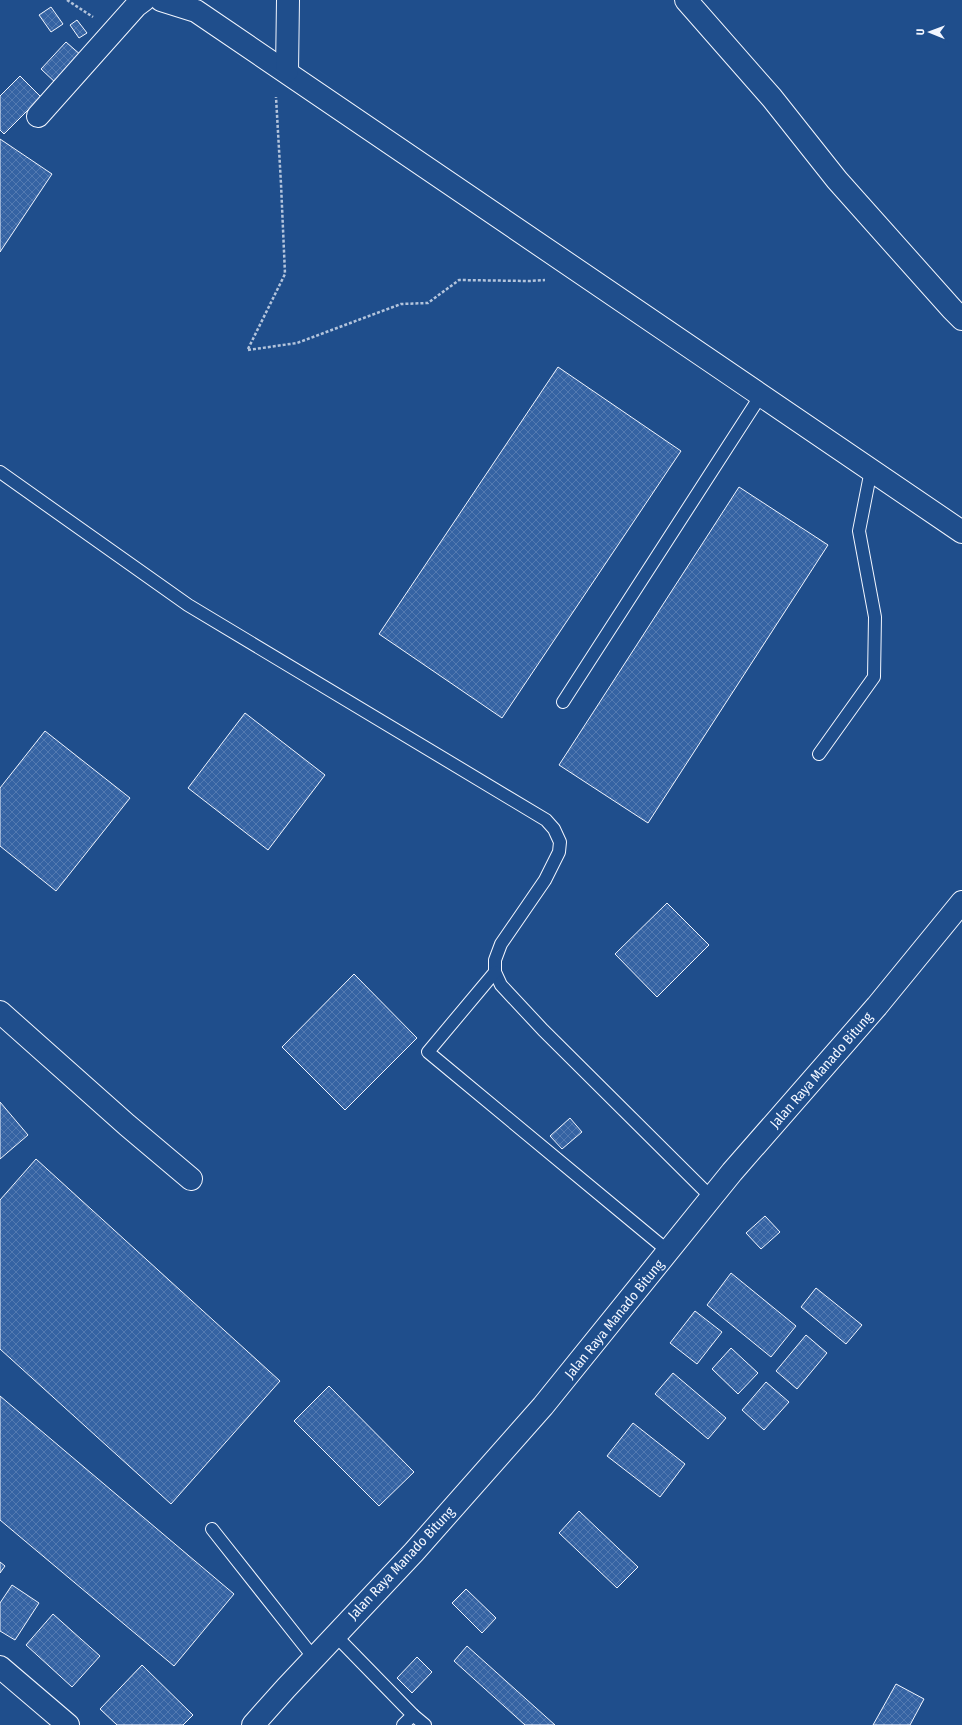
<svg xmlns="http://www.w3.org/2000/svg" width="962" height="1725" font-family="'Fira Sans Condensed',sans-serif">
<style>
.building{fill:url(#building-cross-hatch);stroke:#f2f6ff}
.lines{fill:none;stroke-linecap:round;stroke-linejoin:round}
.lane-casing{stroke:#f2f6ff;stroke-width:14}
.street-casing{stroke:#f2f6ff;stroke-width:24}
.highway-casing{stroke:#f2f6ff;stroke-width:24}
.path{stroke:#b3c4dc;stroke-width:2.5;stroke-dasharray:3 2;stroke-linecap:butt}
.lane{stroke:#1f4e8c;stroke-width:12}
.street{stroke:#1f4e8c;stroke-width:22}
.highway{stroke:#1f4e8c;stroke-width:22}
.labels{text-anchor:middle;stroke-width:3;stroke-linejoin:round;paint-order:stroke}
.street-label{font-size:14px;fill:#f2f6ff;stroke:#1f4e8c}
</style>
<defs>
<pattern id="building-cross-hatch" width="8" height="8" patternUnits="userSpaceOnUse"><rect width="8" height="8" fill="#3563a3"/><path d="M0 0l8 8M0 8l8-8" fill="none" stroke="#537ab1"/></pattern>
</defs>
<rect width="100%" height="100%" fill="#1f4e8c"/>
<g class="building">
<polygon points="51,7 63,24 51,32 39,15"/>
<polygon points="77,20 87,33 79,38 70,25"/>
<polygon points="66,42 82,56 57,84 41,69"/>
<polygon points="20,76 41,97 4,134 0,130 0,96"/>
<polygon points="0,139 52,174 0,252"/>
<polygon points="558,367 681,451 502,718 379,634"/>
<polygon points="739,487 828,545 648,823 559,765"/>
<polygon points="245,713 325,775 268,850 188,788"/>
<polygon points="45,731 130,798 56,891 0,846 0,788"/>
<polygon points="667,903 709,945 657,997 615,954"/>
<polygon points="354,974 417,1038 345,1110 282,1047"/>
<polygon points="0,1102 28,1135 0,1159"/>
<polygon points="570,1118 582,1132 562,1149 550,1136"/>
<polygon points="36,1159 280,1381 171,1504 0,1349 0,1200"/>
<polygon points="765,1216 780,1232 761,1249 746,1233"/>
<polygon points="731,1273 796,1326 771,1357 707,1305"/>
<polygon points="816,1288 862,1325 846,1344 801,1307"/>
<polygon points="695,1311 722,1332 697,1364 670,1343"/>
<polygon points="806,1335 827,1353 797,1389 776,1371"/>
<polygon points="731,1348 758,1373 738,1394 712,1369"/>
<polygon points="673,1373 726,1418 708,1439 655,1394"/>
<polygon points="766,1382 789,1402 764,1430 742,1410"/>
<polygon points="329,1386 414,1472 379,1506 294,1421"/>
<polygon points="0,1396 234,1594 174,1666 0,1520"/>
<polygon points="633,1423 685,1464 660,1497 607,1456"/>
<polygon points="579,1511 638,1567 617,1588 559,1533"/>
<polygon points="0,1562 5,1566 0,1573"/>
<polygon points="12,1585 39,1603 15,1640 0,1631 0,1603"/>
<polygon points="466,1589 496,1618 482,1633 452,1603"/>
<polygon points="53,1614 100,1656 72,1687 26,1645"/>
<polygon points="467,1646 555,1725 525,1725 454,1661"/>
<polygon points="417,1657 432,1672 412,1693 397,1678"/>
<polygon points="142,1665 193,1715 183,1725 117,1725 100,1709"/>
<polygon points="896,1684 924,1699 910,1725 873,1725"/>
</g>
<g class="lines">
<g class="lane-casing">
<g id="lane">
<polyline points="0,472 188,605 546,820 554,829 560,842 559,852 545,880 501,944 495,960 495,972 501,985 543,1030 712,1198"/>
<polyline points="563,702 761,395"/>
<polyline points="819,754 874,677 875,617 859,531 871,470"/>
<polyline points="495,972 428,1052 668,1251"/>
<polyline points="212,1529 314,1658"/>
<polyline points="335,1635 413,1715 403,1725"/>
<polyline points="413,1715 425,1725"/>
</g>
</g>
<g class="street-casing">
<g id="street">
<polyline points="161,0 196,11 962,532"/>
<polyline points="686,0 772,98 837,180 952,309 962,319"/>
<polyline points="287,71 288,0"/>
<polyline points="38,116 136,6 144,0"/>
<polyline points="0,1012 127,1125 191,1179"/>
<polyline points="0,1667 68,1725"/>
</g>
</g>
<g class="highway-casing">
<polyline id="highway" points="253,1725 286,1688 414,1552 543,1406 732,1172 877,1006 962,902"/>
</g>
<g class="path">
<polyline points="67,0 93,17"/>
<polyline points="248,349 285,274 281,184 276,97"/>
<polyline points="248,350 297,343 401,304 428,303 459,280 529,281 545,280"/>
</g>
<use href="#lane" class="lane"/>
<use href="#street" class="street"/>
<use href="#highway" class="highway"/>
</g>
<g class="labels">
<g class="street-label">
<text transform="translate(821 1070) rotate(-49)" y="5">Jalan Raya Manado Bitung</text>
<text transform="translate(614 1319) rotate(-51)" y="5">Jalan Raya Manado Bitung</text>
<text transform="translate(401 1563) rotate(-47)" y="5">Jalan Raya Manado Bitung</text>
</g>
</g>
<g transform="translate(930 32) rotate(271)" stroke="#1f4e8c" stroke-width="3" paint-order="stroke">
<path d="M0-3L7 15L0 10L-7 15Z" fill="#f2f6ff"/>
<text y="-6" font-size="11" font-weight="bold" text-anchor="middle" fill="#f2f6ff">U</text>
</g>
</svg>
